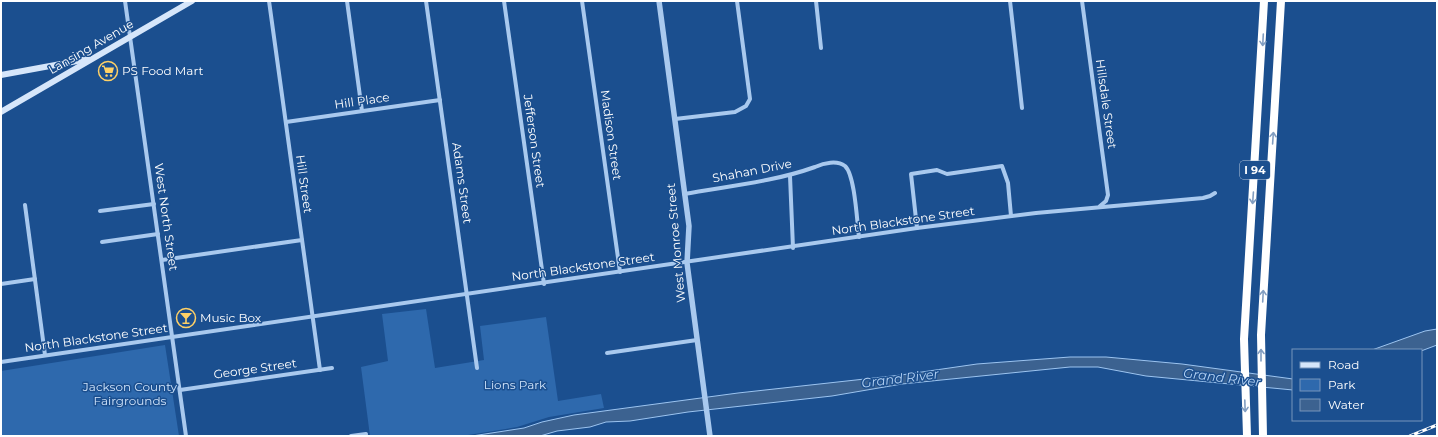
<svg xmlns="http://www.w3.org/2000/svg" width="1438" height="437" font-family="Montserrat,sans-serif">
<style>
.green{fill:#2e69ad}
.water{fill:#3c6290;stroke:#9cc4f0}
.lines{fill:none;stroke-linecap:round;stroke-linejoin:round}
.minor{stroke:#a9c9ee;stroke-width:4}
.tertiary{stroke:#a9c9ee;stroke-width:5.5}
.secondary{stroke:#d6e6fa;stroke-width:6}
.motorway{stroke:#fff;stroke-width:8}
.rail-casing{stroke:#fff;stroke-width:3}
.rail{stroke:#1b4f8f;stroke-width:1.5;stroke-dasharray:4.5;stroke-linecap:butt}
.oneway{stroke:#829ec1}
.labels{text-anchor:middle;stroke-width:3;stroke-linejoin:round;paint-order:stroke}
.shield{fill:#1b4f8f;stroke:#bbcadd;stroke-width:1}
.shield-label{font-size:11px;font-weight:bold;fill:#fff}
.street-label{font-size:12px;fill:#fff;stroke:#1b4f8f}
.poi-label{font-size:12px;fill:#fff;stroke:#1b4f8f;text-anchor:start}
.park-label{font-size:12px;fill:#cfe3fa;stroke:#1b4f8f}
.water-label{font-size:13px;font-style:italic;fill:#b5d3f5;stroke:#1b4f8f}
</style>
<rect width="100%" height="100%" fill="#1b4f8f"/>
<g class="green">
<polygon points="426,309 435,368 484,360 480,326 546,317 558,401 601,394 604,408 549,417 517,427 462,436 370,436 361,367 388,361 382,314"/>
<polygon points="165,345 179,436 1,436 1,371"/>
</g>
<g class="water">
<polygon points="1437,329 1437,345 1421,351 1372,350 1425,331"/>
<polygon points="1070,357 1106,357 1182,364 1293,379 1293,390 1146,376 1098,367 1070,367 902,384 832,396 688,412 630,421 606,422 590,427 557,431 540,436 472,436 524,428 542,422 574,415 738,393 901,375 977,364"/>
</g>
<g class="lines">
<g class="minor">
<polyline points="125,1 186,436"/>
<polyline points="269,1 320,370"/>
<polyline points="347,1 362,111"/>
<polyline points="426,1 477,368"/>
<polyline points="504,1 544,284"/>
<polyline points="582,1 620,272"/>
<polyline points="816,1 821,48"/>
<polyline points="1010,1 1022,108"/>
<polyline points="1082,1 1108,195 1106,201 1100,206"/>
<polyline points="675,119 735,112 746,106 750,99 737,1"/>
<polyline points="286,122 440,100"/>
<polyline points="790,176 793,248"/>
<path d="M 684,194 C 728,186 773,182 815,167 C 824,163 837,160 845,166 C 855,175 857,222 859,237"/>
<polyline points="25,205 45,355"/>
<polyline points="100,211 154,204"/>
<polyline points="917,228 911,174 937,170 947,174 1002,166 1008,183 1011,216"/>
<polyline points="102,242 158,234"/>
<polyline points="162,260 302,240"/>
<polyline points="1,284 35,279"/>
<polyline points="607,353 697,340"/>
<polyline points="1,362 917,228 1036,213 1203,198 1210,196 1215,193"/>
<polyline points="180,390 332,368"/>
<polyline points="351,436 366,434"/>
</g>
<polyline class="tertiary" points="659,1 689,226 687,263 710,436"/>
<g class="secondary">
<polyline points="1,75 88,59"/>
<polyline points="1,112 192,1"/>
</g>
<g class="motorway">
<polyline points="1247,436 1244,339 1264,1"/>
<polyline points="1263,436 1261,335 1281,1"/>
</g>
<g class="rail-casing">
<polyline id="rail" points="1410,436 1437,425"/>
</g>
<use href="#rail" class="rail"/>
</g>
<defs><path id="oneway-shaft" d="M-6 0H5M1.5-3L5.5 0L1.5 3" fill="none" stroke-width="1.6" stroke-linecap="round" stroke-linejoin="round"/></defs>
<g class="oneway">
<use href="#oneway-shaft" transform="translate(1263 40) rotate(93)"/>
<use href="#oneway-shaft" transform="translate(1273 138) rotate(-86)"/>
<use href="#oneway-shaft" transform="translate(1253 198) rotate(94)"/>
<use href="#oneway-shaft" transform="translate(1263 296) rotate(-87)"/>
<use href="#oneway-shaft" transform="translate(1261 355) rotate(-90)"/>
<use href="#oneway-shaft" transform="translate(1245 406) rotate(88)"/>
</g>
<defs>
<g id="supermarket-ring" transform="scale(1)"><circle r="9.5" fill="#1b4f8f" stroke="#ffd166" stroke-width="1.5"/><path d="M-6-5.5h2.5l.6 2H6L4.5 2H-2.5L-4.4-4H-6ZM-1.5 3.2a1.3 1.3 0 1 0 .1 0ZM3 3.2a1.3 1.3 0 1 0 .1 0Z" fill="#ffd166"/></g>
<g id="bar-ring" transform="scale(1)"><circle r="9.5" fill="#1b4f8f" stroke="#ffd166" stroke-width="1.5"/><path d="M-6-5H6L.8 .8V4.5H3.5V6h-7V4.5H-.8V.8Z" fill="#ffd166"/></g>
</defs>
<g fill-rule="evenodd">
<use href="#supermarket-ring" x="108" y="71"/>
<use href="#bar-ring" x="186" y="318"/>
</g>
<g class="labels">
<rect class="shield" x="1240" y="161" width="30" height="18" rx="3"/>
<g class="shield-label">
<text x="1255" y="174">I 94</text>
</g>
<g class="street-label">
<text transform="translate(91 47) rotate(-30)" y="4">Lansing Avenue</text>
<text transform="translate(362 101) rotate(-8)" y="4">Hill Place</text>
<text transform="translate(1106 104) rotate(82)" y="4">Hillsdale Street</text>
<text transform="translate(611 135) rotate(82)" y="4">Madison Street</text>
<text transform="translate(534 141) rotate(82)" y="4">Jefferson Street</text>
<text transform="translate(752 171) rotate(-11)" y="4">Shahan Drive</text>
<text transform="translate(462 183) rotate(82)" y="4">Adams Street</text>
<text transform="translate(304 184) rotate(82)" y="4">Hill Street</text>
<text transform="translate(166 217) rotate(82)" y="4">West North Street</text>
<text transform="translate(903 221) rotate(-8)" y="4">North Blackstone Street</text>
<text transform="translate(676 243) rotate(-95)" y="4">West Monroe Street</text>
<text transform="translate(583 267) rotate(-8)" y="4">North Blackstone Street</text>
<text transform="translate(96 338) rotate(-8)" y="4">North Blackstone Street</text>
<text transform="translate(255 369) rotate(-8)" y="4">George Street</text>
</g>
<g class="poi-label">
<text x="122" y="75">PS Food Mart</text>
<text x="200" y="322">Music Box</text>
</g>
<g class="park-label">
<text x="515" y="389">Lions Park</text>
<text x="130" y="391">Jackson County<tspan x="130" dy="14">Fairgrounds</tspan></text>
</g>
<g class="water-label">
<text transform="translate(1222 377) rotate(7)" y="5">Grand River</text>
<text transform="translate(900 378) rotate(-7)" y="5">Grand River</text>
</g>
</g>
<rect width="1438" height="437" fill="none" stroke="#ffffff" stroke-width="4"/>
<rect x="1292" y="349" width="130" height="72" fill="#1b4f8f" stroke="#7695bc"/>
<rect x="1300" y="362" width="20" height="6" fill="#d6e6fa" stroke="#7695bc"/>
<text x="1328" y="369" font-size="12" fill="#ffffff">Road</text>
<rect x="1300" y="379" width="20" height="12" fill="#2e69ad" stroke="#7695bc"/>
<text x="1328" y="389" font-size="12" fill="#ffffff">Park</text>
<rect x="1300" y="399" width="20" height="12" fill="#3c6290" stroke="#7695bc"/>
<text x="1328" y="409" font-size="12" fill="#ffffff">Water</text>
</svg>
